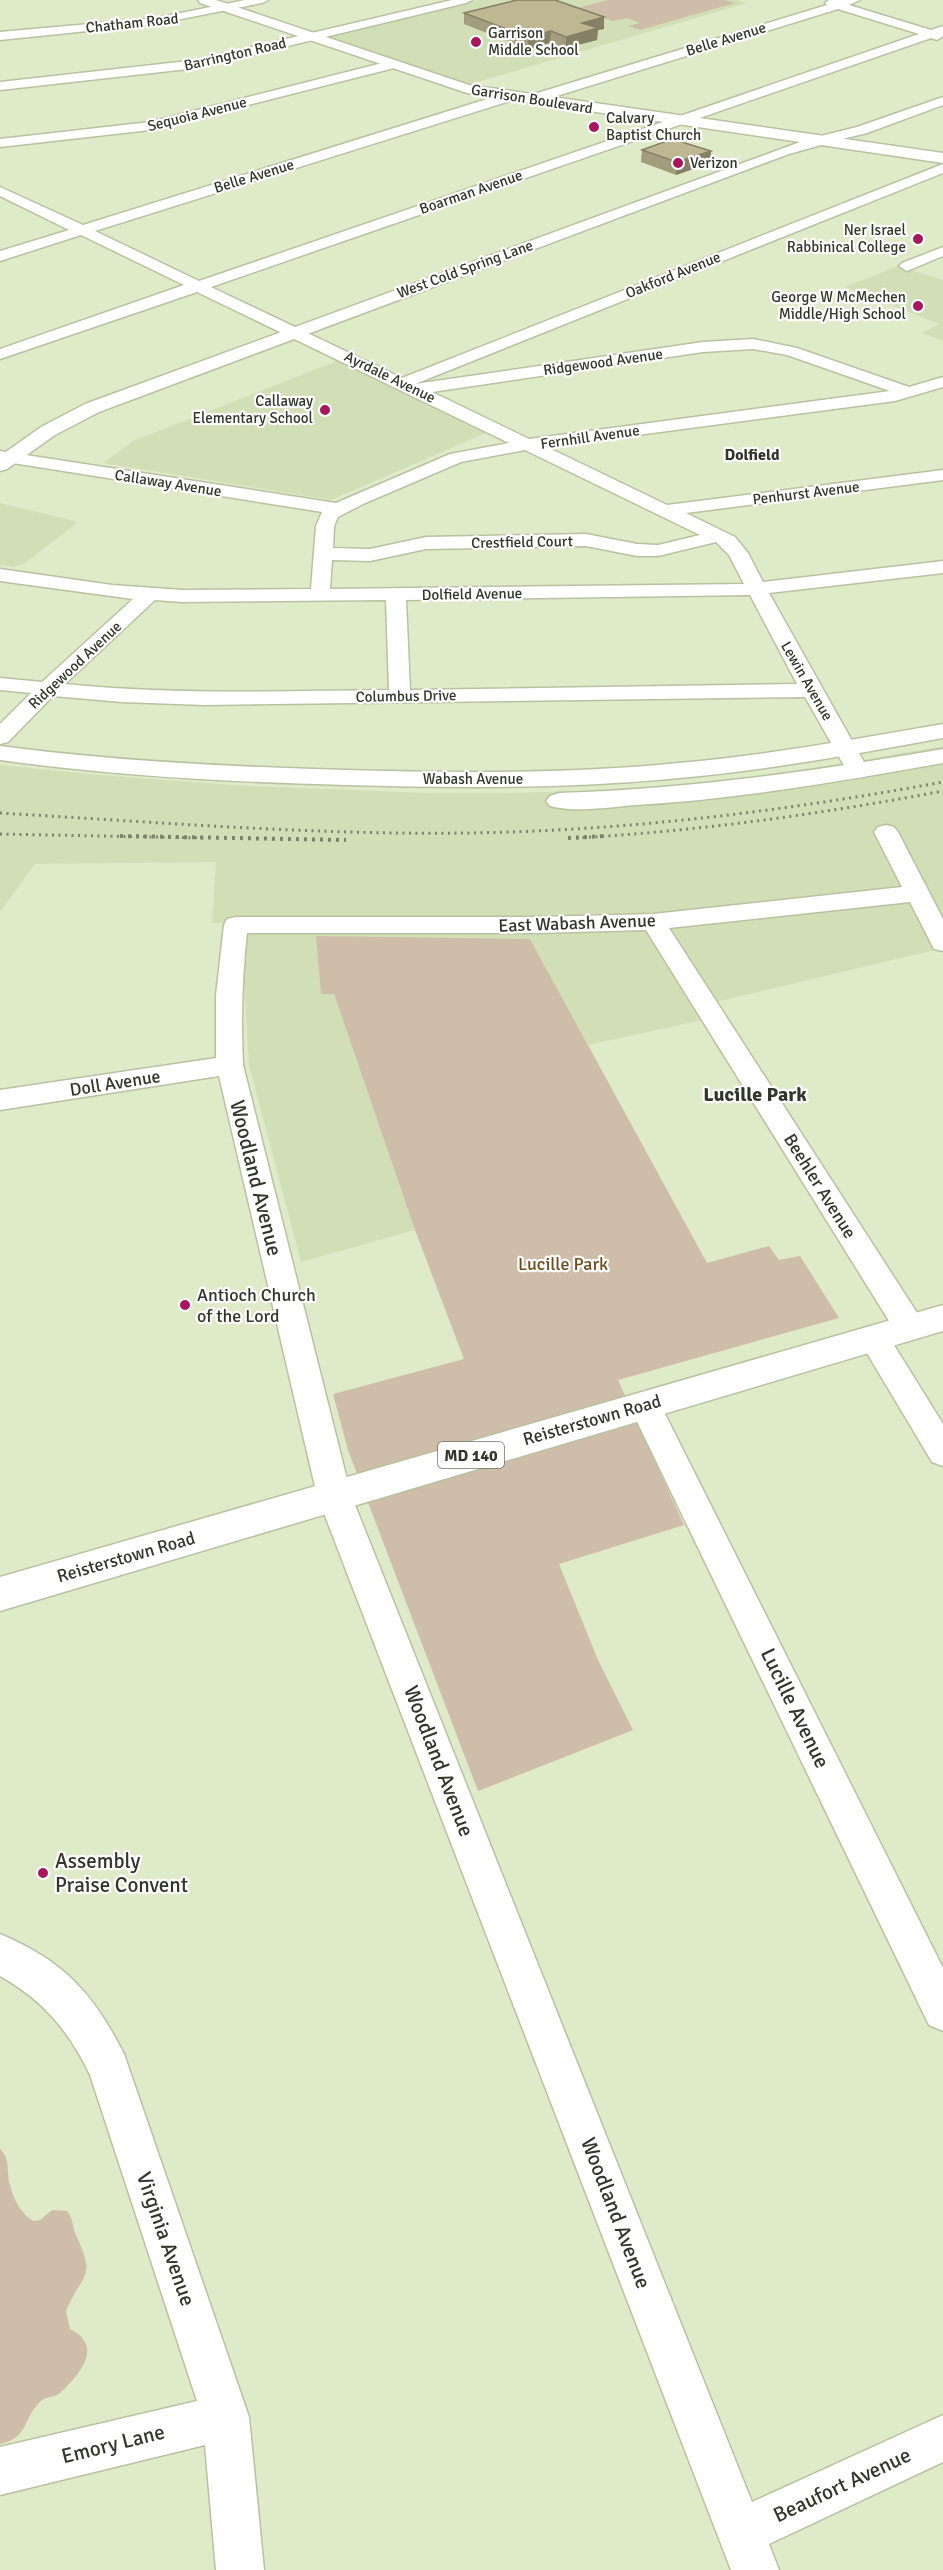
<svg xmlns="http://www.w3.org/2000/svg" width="943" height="2570" font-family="Signika,sans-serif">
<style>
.built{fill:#d2dfb6}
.green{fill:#cebda8}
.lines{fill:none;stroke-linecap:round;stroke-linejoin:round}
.minor-casing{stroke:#b7c2a1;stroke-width:3}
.major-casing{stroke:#b7c2a1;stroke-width:3}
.minor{fill:#fff;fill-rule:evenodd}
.major{fill:#fff;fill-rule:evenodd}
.rail-far1{stroke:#7c836e;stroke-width:3;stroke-dasharray:2 4.5;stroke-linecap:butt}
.rail{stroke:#7c836e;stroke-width:4;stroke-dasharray:3 5;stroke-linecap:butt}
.wall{fill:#a39d7e}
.shaded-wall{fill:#858066}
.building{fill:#beb792;stroke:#858066;stroke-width:1.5}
.poi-dot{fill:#a6185b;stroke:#fff;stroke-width:2}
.labels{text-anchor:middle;stroke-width:4.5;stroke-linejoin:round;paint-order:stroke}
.far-street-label{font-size:15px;fill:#323629;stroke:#fff}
.far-poi-label{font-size:15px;fill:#323629;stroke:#fff;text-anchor:start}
.far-neighbourhood-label{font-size:16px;font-weight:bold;fill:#323629;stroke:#fff}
.shield{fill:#fff;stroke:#707269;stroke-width:1.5}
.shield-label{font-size:16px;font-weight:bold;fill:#323629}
.street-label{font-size:18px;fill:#323629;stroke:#fff}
.park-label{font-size:18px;fill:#6e4c19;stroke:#fff}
.poi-label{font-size:18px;fill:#323629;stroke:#fff;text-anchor:start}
.neighbourhood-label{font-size:20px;font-weight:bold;fill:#323629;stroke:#fff}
.near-street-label{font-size:21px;fill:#323629;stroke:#fff}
.near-poi-label{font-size:21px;fill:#323629;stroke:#fff;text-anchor:start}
</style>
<rect width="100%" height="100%" fill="#dfeac9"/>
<g class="built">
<polygon points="478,0 737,0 747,3 467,85 328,39 330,36"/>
<polygon points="898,266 943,280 943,341 922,333 939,324 845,287"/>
<polygon points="337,361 486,433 331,500 103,463 133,441"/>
<polygon points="0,503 78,522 24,564 14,567 0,565"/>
<polygon points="943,746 943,948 703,1005 712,1018 588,1045 530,939 506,939 321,994 334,994 415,1230 301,1262 249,1065 240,923 212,923 216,862 35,864 0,912 0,765 100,775 247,786 431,793 507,793 645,789 763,777"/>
</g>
<g class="green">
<polygon points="608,0 725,0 735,3 640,30 628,26 640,23 627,18 613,21 574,9"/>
<polygon points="316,936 530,939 707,1263 769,1246 779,1260 800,1256 839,1318 618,1380 684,1525 559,1564 598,1660 633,1730 478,1791 348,1450 333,1394 464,1359 415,1230 334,994 321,994"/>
<path d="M 0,2149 C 11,2158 6,2173 10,2185 C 13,2198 22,2216 34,2221 L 40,2220 L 52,2210 L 67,2211 C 73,2218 72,2224 75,2233 C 97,2279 83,2271 66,2311 L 70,2329 C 98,2343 87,2364 71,2382 C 67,2386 62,2392 57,2395 C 50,2398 46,2396 40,2402 C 22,2419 29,2438 0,2444 Z"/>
</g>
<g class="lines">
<g class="minor-casing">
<g id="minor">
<polygon points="245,0 268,0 262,3 156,24 0,40 0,32 156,18"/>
<polygon points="452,0 472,0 466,3 197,68 0,90 0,82 197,60"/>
<path d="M 829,0 L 860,0 L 849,5 L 931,30 L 943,26 L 943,36 L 937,40 L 931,38 L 211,287 L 402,378 L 943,164 L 943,173 L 415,384 L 703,342 L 753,339 L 797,348 L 909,387 L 943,377 L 943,387 L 895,401 L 547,447 L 667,505 L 943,470 L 943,480 L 686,513 L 735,537 L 748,553 L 763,582 L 943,561 L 943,573 L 769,593 L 869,771 L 866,776 L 858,778 L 850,776 L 805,697 L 205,705 L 122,702 L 53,696 L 8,742 L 0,744 L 0,724 L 31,693 L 0,690 L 0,678 L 42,682 L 133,599 L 0,581 L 0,569 L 112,585 L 182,590 L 311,589 L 316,526 L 322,512 L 0,461 L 0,451 L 336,503 L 450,454 L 509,443 L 197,292 L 0,359 L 0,349 L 184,285 L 81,235 L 0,261 L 0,251 L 69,230 L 0,196 L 0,187 L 83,225 L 503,94 L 508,93 L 514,97 L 513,100 L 95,231 L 199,281 L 919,34 L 838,9 L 534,103 L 529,104 L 523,100 L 524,97 L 827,5 L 825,3 ZM 753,349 L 787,355 L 890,391 L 529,439 L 432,392 L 703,352 ZM 525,450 L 700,535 L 658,545 L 637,544 L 586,534 L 426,537 L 370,549 L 333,548 L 334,526 L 338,517 L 363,504 L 461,462 ZM 716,542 L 729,555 L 744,584 L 330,589 L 332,560 L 370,561 L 426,549 L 586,546 L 637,556 L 658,556 ZM 750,595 L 797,684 L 410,690 L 406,600 ZM 155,600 L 182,602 L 386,600 L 389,690 C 281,691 173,695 65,684 Z"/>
<polygon points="390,61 394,62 394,68 150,130 0,147 0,139 150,122"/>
<polygon points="943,97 943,105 867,133 822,144 815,140 817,137 857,127"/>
<polygon points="943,247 943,256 907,271 899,266 902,263"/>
<path d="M 886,825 L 894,827 L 898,832 L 943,919 L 943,951 L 934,949 L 910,902 L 669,928 L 921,1319 L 925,1328 L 921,1337 L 910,1340 L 899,1337 L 646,930 L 536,933 L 247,933 C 242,977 241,1021 243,1065 L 351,1495 L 752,2502 L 943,2415 L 943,2462 L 769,2544 L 779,2570 L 731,2570 L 317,1495 L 219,1076 L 0,1110 L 0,1090 L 216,1058 L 216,995 L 224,925 L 227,919 L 236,917 L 536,917 L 653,914 L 902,887 L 874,832 L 878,827 Z"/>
<polygon points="873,1326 884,1329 943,1424 943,1466 932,1462 858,1338 862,1329"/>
<polygon points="645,1392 656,1396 943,1968 943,2031 929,2025 629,1405 634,1396"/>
<path d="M 0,1934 C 64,1961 93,1993 124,2054 L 249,2417 L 264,2570 L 216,2570 L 205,2445 L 0,2495 L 0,2447 L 197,2401 L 90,2075 C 69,2031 43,2000 0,1976 Z"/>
</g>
</g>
<g class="major-casing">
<g id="major">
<polygon points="198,0 216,0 469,85 943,153 943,163 821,145 789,154 99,412 55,435 7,469 0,471 0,456 41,427 85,404 800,142 467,93 200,3"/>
<path d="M 943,724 L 943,738 C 856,754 768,770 679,778 C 569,789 458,788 346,785 C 230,782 115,776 0,760 L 0,746 C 115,761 230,767 346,770 C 458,773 569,774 679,763 C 768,755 856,739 943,724 Z"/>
<path d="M 943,749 L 943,763 C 841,781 739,799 636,805 C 609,807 576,813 550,806 L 546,801 L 550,796 L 559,793 C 689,789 815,771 943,749 Z"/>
<polygon points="943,1305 943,1331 0,1611 0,1577"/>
</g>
</g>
<use href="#minor" class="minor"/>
<use href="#major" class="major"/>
<g class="rail-far1">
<path d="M 0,813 C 155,822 310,835 466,833 C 626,831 785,811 943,782"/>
<polyline points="0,834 207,838"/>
<path d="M 576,838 C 700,831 821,814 943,791"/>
</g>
<g class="rail">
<polyline points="120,836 346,840"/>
<polyline points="568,838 605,836"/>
</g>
</g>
<g class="wall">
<polygon points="464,13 604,17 604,29 598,30 597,40 566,48 550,43 528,49 464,24"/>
<polygon points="642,150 710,163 676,175 641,162"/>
</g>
<g class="shaded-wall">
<polygon points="604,17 604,29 598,30 597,40 566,48 566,37 582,23"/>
<polygon points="551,31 550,43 528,49 528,37"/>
<polygon points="711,151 710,163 676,175 677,162"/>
</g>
<g class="building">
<polygon points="517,0 555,0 604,17 582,23 598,28 566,37 551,31 528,37 464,13"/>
<polygon points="672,139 711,151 677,162 642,150"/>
</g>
<g class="poi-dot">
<circle cx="476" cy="42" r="6"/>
<circle cx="594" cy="127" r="6"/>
<circle cx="678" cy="163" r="6"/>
<circle cx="918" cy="239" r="6"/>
<circle cx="918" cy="306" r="6"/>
<circle cx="325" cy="410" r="6"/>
<circle cx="185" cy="1305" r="6"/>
<circle cx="43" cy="1873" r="6"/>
</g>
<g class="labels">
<g class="far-street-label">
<text transform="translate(132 23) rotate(-6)" y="5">Chatham Road</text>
<text transform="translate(726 39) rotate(-17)" y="5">Belle Avenue</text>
<text transform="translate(235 54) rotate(-13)" y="5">Barrington Road</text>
<text transform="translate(532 99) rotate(9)" y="5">Garrison Boulevard</text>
<text transform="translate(197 114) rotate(-14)" y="5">Sequoia Avenue</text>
<text transform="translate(254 176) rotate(-17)" y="5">Belle Avenue</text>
<text transform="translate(471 192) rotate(-19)" y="5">Boarman Avenue</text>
<text transform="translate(465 269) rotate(-20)" y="5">West Cold Spring Lane</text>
<text transform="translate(673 275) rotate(-22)" y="5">Oakford Avenue</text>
<text transform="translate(603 362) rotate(-8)" y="5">Ridgewood Avenue</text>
<text transform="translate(390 377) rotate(26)" y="5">Ayrdale Avenue</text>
<text transform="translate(590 437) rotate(-8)" y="5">Fernhill Avenue</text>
<text transform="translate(168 483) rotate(9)" y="5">Callaway Avenue</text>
<text transform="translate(806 493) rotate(-7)" y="5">Penhurst Avenue</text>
<text transform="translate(522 542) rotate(-1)" y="5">Crestfield Court</text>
<text transform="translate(472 594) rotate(-1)" y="5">Dolfield Avenue</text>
<text transform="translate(75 665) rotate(-43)" y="5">Ridgewood Avenue</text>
<text transform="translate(807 681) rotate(60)" y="5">Lewin Avenue</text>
<text transform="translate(406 696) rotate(-1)" y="5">Columbus Drive</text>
<text x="473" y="784">Wabash Avenue</text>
</g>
<g class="far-poi-label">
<text x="488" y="38">Garrison<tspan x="488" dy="17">Middle School</tspan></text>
<text x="606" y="123">Calvary<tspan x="606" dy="17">Baptist Church</tspan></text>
<text x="690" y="168">Verizon</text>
<text x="906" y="235" text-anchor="end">Ner Israel<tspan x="906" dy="17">Rabbinical College</tspan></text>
<text x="906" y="302" text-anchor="end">George W McMechen<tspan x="906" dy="17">Middle/High School</tspan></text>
<text x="313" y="406" text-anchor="end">Callaway<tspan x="313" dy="17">Elementary School</tspan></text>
</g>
<g class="far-neighbourhood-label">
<text x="752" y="460">Dolfield</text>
</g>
<rect class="shield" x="438" y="1442" width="66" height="26" rx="4.5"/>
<g class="shield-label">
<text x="471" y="1461">MD 140</text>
</g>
<g class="street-label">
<text transform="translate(577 923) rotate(-2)" y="6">East Wabash Avenue</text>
<text transform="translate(115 1083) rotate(-9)" y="6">Doll Avenue</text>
<text transform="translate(820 1186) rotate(58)" y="6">Beehler Avenue</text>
<text transform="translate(592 1420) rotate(-16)" y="6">Reisterstown Road</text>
<text transform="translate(126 1557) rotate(-16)" y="6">Reisterstown Road</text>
</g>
<g class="park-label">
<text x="563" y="1270">Lucille Park</text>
</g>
<g class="poi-label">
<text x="197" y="1301">Antioch Church<tspan x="197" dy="21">of the Lord</tspan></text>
</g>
<g class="neighbourhood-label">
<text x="755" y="1101">Lucille Park</text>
</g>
<g class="near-street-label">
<text transform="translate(256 1178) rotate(76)" y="7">Woodland Avenue</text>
<text transform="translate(795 1708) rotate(64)" y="7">Lucille Avenue</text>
<text transform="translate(439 1761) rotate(69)" y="7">Woodland Avenue</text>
<text transform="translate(616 2213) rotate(69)" y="7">Woodland Avenue</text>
<text transform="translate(166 2239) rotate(71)" y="7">Virginia Avenue</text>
<text transform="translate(113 2444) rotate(-14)" y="7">Emory Lane</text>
<text transform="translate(842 2485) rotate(-25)" y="7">Beaufort Avenue</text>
</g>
<g class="near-poi-label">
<text x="55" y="1868">Assembly<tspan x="55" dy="24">Praise Convent</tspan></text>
</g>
</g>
</svg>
